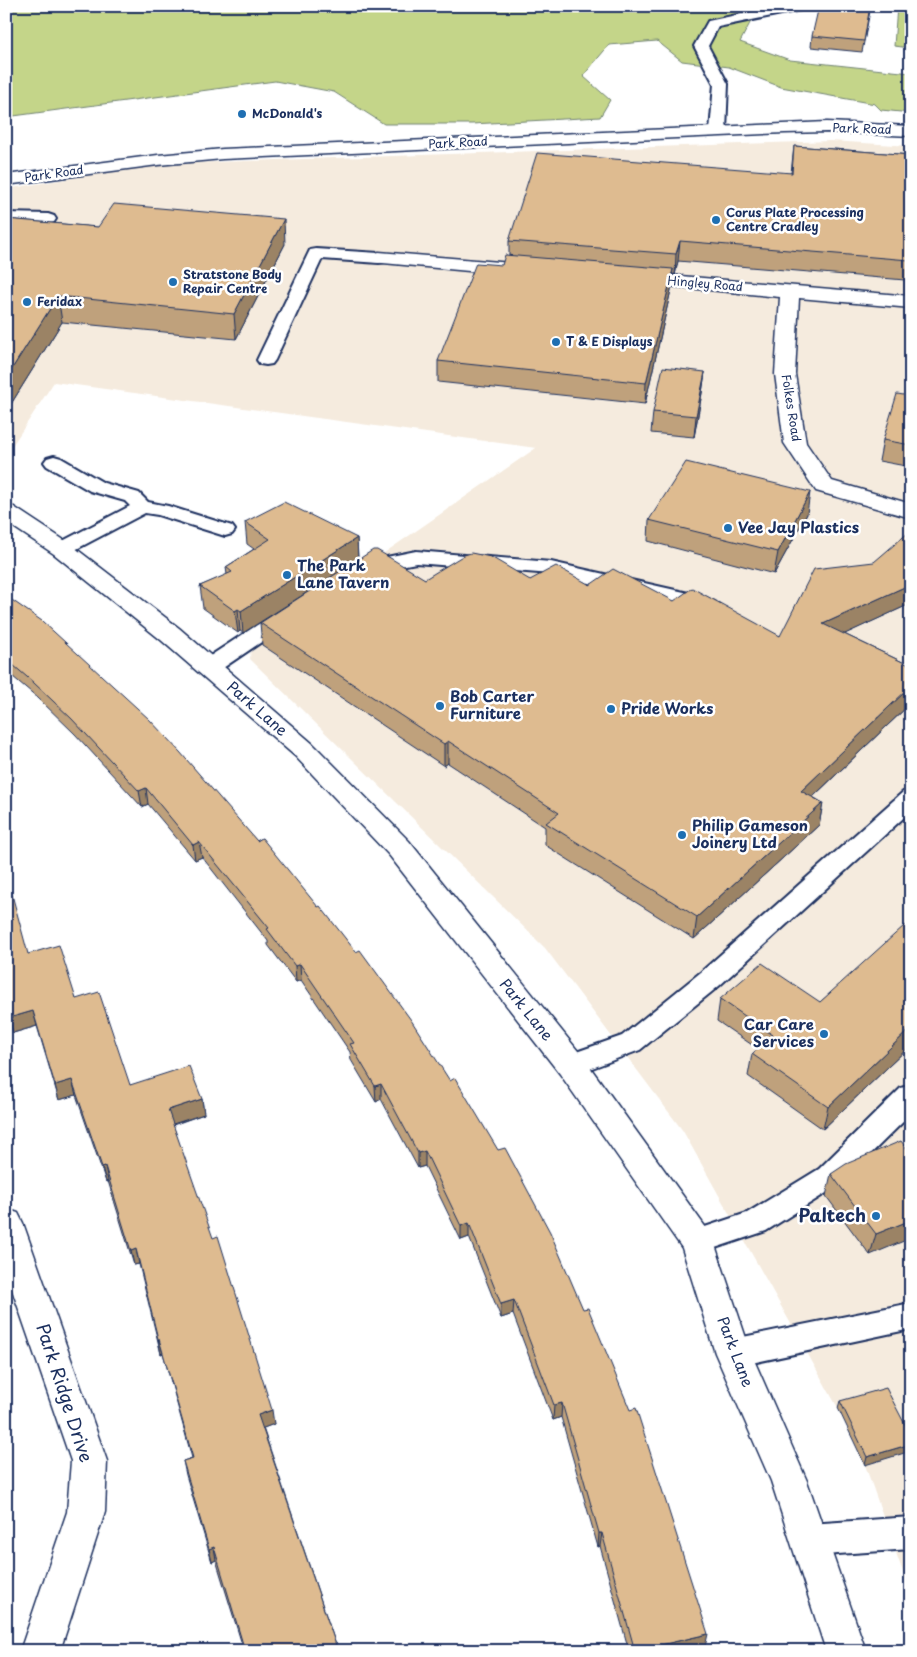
<svg xmlns="http://www.w3.org/2000/svg" width="917" height="1657" font-family="'Playpen Sans',sans-serif">
<style>
.built{fill:#f5ebde}
.green{fill:#c4d589;stroke:#708274}
.lines{fill:none;stroke-linecap:round;stroke-linejoin:round}
.lane-casing{stroke:#1b2f5e;stroke-width:4}
.street-casing{stroke:#1b2f5e;stroke-width:3}
.secondary-casing{stroke:#1b2f5e;stroke-width:3}
.highway-casing{stroke:#1b2f5e;stroke-width:3}
.lane{fill:#fff;fill-rule:evenodd}
.street{fill:#fff;fill-rule:evenodd}
.secondary{fill:#fff;fill-rule:evenodd}
.highway{fill:#fff;fill-rule:evenodd}
.wall{fill:#bfa17c;stroke:#1b2f5e}
.shaded-wall{fill:#9b8365;stroke:#1b2f5e}
.building{fill:#debb90;stroke:#1b2f5e}
.poi-dot{fill:#1f6fb2;stroke:#fff;stroke-width:2}
.labels{text-anchor:middle;stroke-width:5;stroke-linejoin:round;paint-order:stroke}
.far-poi-label{font-size:12px;font-weight:bold;fill:#1b2f5e;stroke:#fff;text-anchor:start}
.far-street-label{font-size:12px;fill:#1b2f5e;stroke:#fff}
.poi-label{font-size:15px;font-weight:bold;fill:#1b2f5e;stroke:#fff;text-anchor:start}
.street-label{font-size:15px;fill:#1b2f5e;stroke:#fff}
.near-poi-label{font-size:18px;font-weight:bold;fill:#1b2f5e;stroke:#fff;text-anchor:end}
.near-street-label{font-size:18px;fill:#1b2f5e;stroke:#fff}
</style>
<rect width="100%" height="100%" fill="#fff"/>
<filter id="ink" filterUnits="userSpaceOnUse"><feTurbulence type="fractalNoise" baseFrequency=".02" numOctaves="2"/><feDisplacementMap in="SourceGraphic" scale="10" xChannelSelector="R" yChannelSelector="G"/><feConvolveMatrix kernelMatrix="1 2 1 2 8 2 1 2 1" color-interpolation-filters="sRGB"/></filter>
<g filter="url(#ink)">
<polygon class="built" points="831,141 911,146 911,1595 865,1465 838,1408 683,1131 545,948 250,659 251,645 536,448 54,382 6,455 6,189 157,164"/>
<g class="green">
<polygon points="6,6 759,6 740,42 790,60 911,73 911,113 881,110 875,104 781,87 729,67 682,61 657,41 609,45 583,76 610,100 600,117 472,124 384,124 334,92 275,81 6,117"/>
<polygon points="897,6 911,6 911,48 894,46"/>
</g>
<g class="lines">
<g class="lane-casing">
<g id="lane">
<polygon points="780,6 808,6 801,10 718,27 708,46 728,84 726,131 723,134 713,134 710,131 714,84 694,46 708,21"/>
<polygon points="6,213 48,214 54,216 56,219 54,222 48,224 6,223"/>
<polygon points="316,249 379,253 385,254 387,258 385,262 379,263 322,259 275,360 272,364 266,365 260,364 257,360 308,254 310,250"/>
<polygon points="54,456 61,458 104,483 139,493 148,502 168,506 232,526 235,530 232,534 225,536 158,515 145,513 69,553 62,555 55,553 52,549 55,545 130,506 125,501 90,491 47,466 44,462 47,458"/>
<polygon points="416,551 551,562 702,596 715,602 718,607 715,612 708,614 688,606 551,574 416,563 364,573 357,571 354,567 357,563"/>
<polygon points="287,608 294,610 298,615 294,620 217,672 209,674 201,672 198,667 201,662 280,610"/>
<polygon points="911,790 911,811 719,986 640,1050 571,1076 562,1073 558,1065 562,1057 622,1036 701,972 903,792"/>
<polygon points="911,1085 911,1114 839,1185 766,1231 697,1254 687,1251 683,1242 687,1233 747,1213 819,1169 901,1088"/>
<polygon points="911,1303 911,1329 733,1367 722,1363 718,1353 722,1343 733,1339"/>
<polygon points="911,1517 911,1549 809,1556 797,1551 793,1540 797,1529 809,1524"/>
</g>
</g>
<g class="street-casing">
<g id="street">
<polygon points="379,252 512,263 519,265 522,269 519,273 512,275 372,262 369,258 372,254"/>
<polygon points="634,272 911,296 911,308 799,298 795,374 806,443 832,481 911,504 911,518 816,491 784,443 775,374 780,297 627,282 624,278 627,274"/>
<polygon points="6,1209 18,1213 23,1223 107,1461 105,1512 60,1651 20,1651 67,1512 71,1461 6,1272"/>
</g>
</g>
<g class="secondary-casing">
<polygon id="secondary" points="6,505 14,507 70,544 179,628 313,744 409,841 582,1056 709,1232 714,1242 751,1353 807,1481 866,1651 826,1651 771,1481 715,1353 682,1248 560,1074 389,855 295,756 161,640 54,554 6,522"/>
</g>
<g class="highway-casing">
<polygon id="highway" points="827,122 911,126 911,136 827,132 785,133 223,159 158,165 6,185 6,175 158,155 223,149"/>
</g>
<use href="#lane" class="lane"/>
<use href="#street" class="street"/>
<use href="#secondary" class="secondary"/>
<use href="#highway" class="highway"/>
</g>
<g class="wall">
<polygon points="871,6 862,52 811,47 812,36"/>
<polygon points="794,146 911,155 911,467 879,461 883,440 906,395 905,309 908,294 905,294 905,280 678,261 675,275 673,274 671,290 645,404 438,382 438,361 509,255 509,241 791,173"/>
<polygon points="6,219 285,244 236,339 62,322 6,412"/>
<polygon points="705,372 702,393 694,437 651,433 653,412"/>
<polygon points="807,514 774,574 648,541 649,520"/>
<polygon points="245,522 357,538 358,560 425,579 530,580 590,585 674,601 780,636 910,604 844,634 911,666 911,703 813,797 823,803 819,825 694,939 545,845 545,827 448,763 444,766 262,645 260,623 353,563 243,633 240,631 238,633 203,608 200,586 227,575 226,567 254,549 247,544"/>
<polygon points="6,596 257,841 262,838 705,1647 689,1651 629,1651 600,1546 598,1547 561,1417 553,1420 513,1314 501,1318 469,1237 461,1240 425,1166 418,1168 381,1099 376,1102 351,1060 350,1052 301,980 296,982 268,945 268,941 202,857 195,860 148,804 142,807 75,734 38,698 6,671"/>
<polygon points="911,929 911,1045 823,1129 748,1076 752,1054 758,1049 717,1021 720,999 820,1002"/>
<polygon points="28,954 76,999 130,1085 202,1099 204,1114 173,1125 274,1424 263,1428 338,1651 244,1651 216,1560 212,1562 186,1475 183,1461 192,1458 163,1353 161,1354 139,1264 134,1265 108,1181 106,1182 76,1095 59,1100 37,1026 13,1033 6,1009"/>
<polygon points="911,1154 870,1255 826,1196 831,1174"/>
<polygon points="840,1401 911,1436 865,1465 838,1408"/>
</g>
<g class="shaded-wall">
<polygon points="284,219 285,244 236,339 234,314"/>
<polygon points="680,241 678,261 675,275 676,254"/>
<polygon points="673,269 671,290 645,404 646,383"/>
<polygon points="58,296 62,322 6,412 6,378"/>
<polygon points="705,372 702,393 694,437 696,416"/>
<polygon points="810,492 807,514 774,574 778,552"/>
<polygon points="357,538 358,560 243,633 241,611"/>
<polygon points="911,584 911,603 910,604 819,646 823,624"/>
<polygon points="238,609 240,631 238,633 235,611"/>
<polygon points="911,686 911,703 797,812 801,791"/>
<polygon points="448,741 448,763 444,766 444,744"/>
<polygon points="146,788 148,804 142,807 139,791"/>
<polygon points="823,803 819,825 694,939 697,917"/>
<polygon points="199,842 202,857 195,860 193,845"/>
<polygon points="300,964 301,980 296,982 295,966"/>
<polygon points="33,1011 37,1026 13,1033 9,1018"/>
<polygon points="911,1028 911,1045 823,1129 828,1107"/>
<polygon points="72,1080 76,1095 59,1100 55,1085"/>
<polygon points="381,1084 381,1099 376,1102 375,1086"/>
<polygon points="202,1099 204,1114 170,1125 168,1110"/>
<polygon points="425,1151 425,1166 418,1168 418,1153"/>
<polygon points="105,1166 108,1181 106,1182 102,1167"/>
<polygon points="911,1220 911,1238 870,1255 876,1234"/>
<polygon points="469,1223 469,1237 461,1240 461,1226"/>
<polygon points="136,1249 139,1264 134,1265 131,1251"/>
<polygon points="514,1300 513,1314 501,1318 501,1304"/>
<polygon points="158,1339 159,1339 163,1353 161,1354"/>
<polygon points="562,1403 561,1417 553,1420 554,1405"/>
<polygon points="272,1410 274,1424 261,1429 258,1415"/>
<polygon points="911,1444 911,1451 865,1465 867,1457"/>
<polygon points="599,1533 602,1533 600,1546 598,1547"/>
<polygon points="214,1547 216,1560 212,1562 209,1549"/>
<polygon points="708,1634 705,1647 689,1651 635,1651"/>
</g>
<g class="building">
<polygon points="819,6 870,6 864,41 812,36"/>
<polygon points="794,146 911,155 911,274 909,273 909,260 680,241 676,254 509,241 537,153 792,173"/>
<polygon points="114,204 284,219 234,314 58,296 6,378 6,219 98,227"/>
<polygon points="505,255 673,269 646,383 438,361 476,263 502,265"/>
<polygon points="909,289 911,289 911,445 883,440 897,394 910,396"/>
<polygon points="663,367 705,372 696,416 653,412"/>
<polygon points="686,462 810,492 778,552 649,520"/>
<polygon points="284,502 357,538 241,611 238,609 235,611 200,586 232,572 226,567 270,539 245,522"/>
<polygon points="909,532 911,533 911,584 823,624 911,666 911,686 801,791 823,803 697,917 546,823 559,813 448,741 444,744 260,623 373,550 377,550 425,579 464,555 471,553 491,557 530,580 556,566 590,585 613,569 674,601 692,588 780,636 814,569 874,562"/>
<polygon points="6,596 42,621 149,719 180,752 257,841 262,838 318,907 320,906 356,952 360,950 411,1020 450,1081 455,1078 498,1150 505,1148 550,1232 583,1309 588,1308 630,1410 636,1408 708,1634 635,1651 602,1533 599,1533 562,1403 554,1405 514,1300 501,1304 469,1223 461,1226 425,1151 418,1153 381,1084 375,1086 350,1044 354,1043 300,964 295,966 267,929 269,928 199,842 193,845 146,788 139,791 72,719 34,683 6,659"/>
<polygon points="11,891 28,954 59,945 76,999 99,992 130,1085 189,1066 202,1099 168,1110 213,1238 218,1236 272,1410 258,1415 338,1651 245,1651 214,1547 209,1549 183,1461 193,1458 159,1339 158,1339 136,1249 131,1251 105,1166 102,1167 72,1080 55,1085 33,1011 9,1018 6,1009 6,892"/>
<polygon points="905,925 911,929 911,1028 828,1107 752,1054 773,1035 720,999 762,963 820,1002"/>
<polygon points="901,1141 911,1154 911,1220 876,1234 831,1174 846,1164"/>
<polygon points="886,1388 911,1436 911,1444 867,1457 840,1401"/>
<polygon points="357,1647 359,1651 347,1651"/>
</g>
</g>
<g class="poi-dot">
<circle cx="242" cy="114" r="5"/>
<circle cx="716" cy="220" r="5"/>
<circle cx="173" cy="282" r="5"/>
<circle cx="27" cy="302" r="5"/>
<circle cx="556" cy="342" r="5"/>
<circle cx="728" cy="528" r="5"/>
<circle cx="287" cy="575" r="5"/>
<circle cx="440" cy="706" r="5"/>
<circle cx="611" cy="709" r="5"/>
<circle cx="682" cy="835" r="5"/>
<circle cx="824" cy="1034" r="5"/>
<circle cx="876" cy="1216" r="5"/>
</g>
<g class="labels">
<g class="far-poi-label">
<text x="252" y="118">McDonald's</text>
<text x="726" y="217">Corus Plate Processing<tspan x="726" dy="14">Centre Cradley</tspan></text>
<text x="183" y="279">Stratstone Body<tspan x="183" dy="14">Repair Centre</tspan></text>
<text x="37" y="306">Feridax</text>
<text x="566" y="346">T &amp; E Displays</text>
</g>
<g class="far-street-label">
<text transform="translate(862 129) rotate(2)" y="4">Park Road</text>
<text transform="translate(458 143) rotate(-3)" y="4">Park Road</text>
<text transform="translate(54 174) rotate(-8)" y="4">Park Road</text>
<text transform="translate(705 284) rotate(5)" y="4">Hingley Road</text>
<text transform="translate(791 408) rotate(81)" y="4">Folkes Road</text>
</g>
<g class="poi-label">
<text x="738" y="533">Vee Jay Plastics</text>
<text x="297" y="571">The Park<tspan x="297" dy="17">Lane Tavern</tspan></text>
<text x="450" y="702">Bob Carter<tspan x="450" dy="17">Furniture</tspan></text>
<text x="621" y="714">Pride Works</text>
<text x="692" y="831">Philip Gameson<tspan x="692" dy="17">Joinery Ltd</tspan></text>
<text x="814" y="1030" text-anchor="end">Car Care<tspan x="814" dy="17">Services</tspan></text>
</g>
<g class="street-label">
<text transform="translate(257 709) rotate(41)" y="5">Park Lane</text>
<text transform="translate(526 1010) rotate(51)" y="5">Park Lane</text>
<text transform="translate(735 1352) rotate(69)" y="5">Park Lane</text>
</g>
<g class="near-poi-label">
<text x="866" y="1222">Paltech</text>
</g>
<g class="near-street-label">
<text transform="translate(64 1393) rotate(72)" y="6">Park Ridge Drive</text>
</g>
</g>
<rect width="917" height="1657" fill="none" stroke="#fff" stroke-width="25"/>
<rect x="12" y="12" width="892" height="1632" fill="none" stroke="#1b2f5e" stroke-width="2" filter="url(#ink)"/>
</svg>
